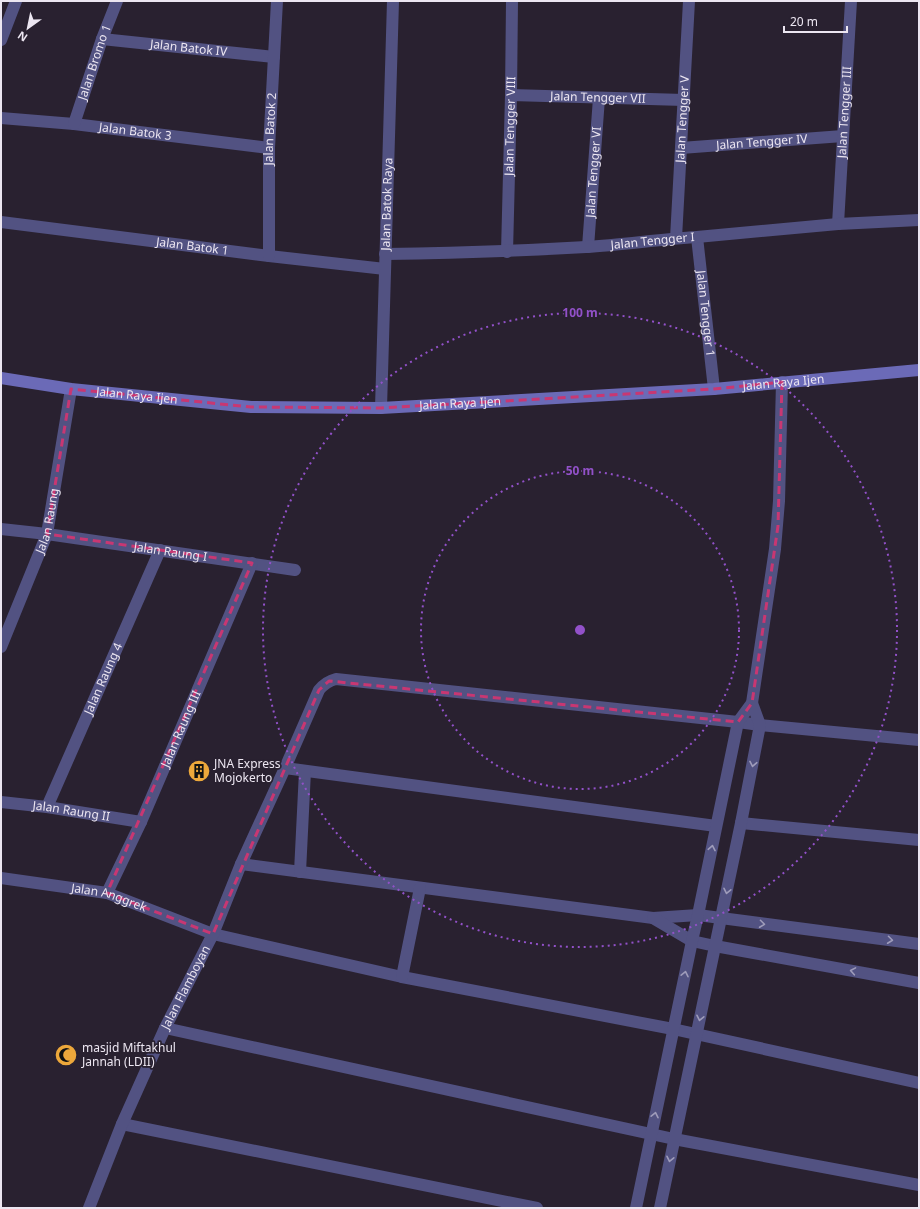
<svg xmlns="http://www.w3.org/2000/svg" width="920" height="1209" font-family="'Noto Sans',sans-serif">
<style>
.lines{fill:none;stroke-linecap:round;stroke-linejoin:round}
.street{stroke:#525282;stroke-width:12}
.secondary{stroke:#6b6ab7;stroke-width:12}
.oneway{stroke:#9f9cba}
.marked{fill:none;stroke:#c83772;stroke-width:3;stroke-dasharray:8 5;stroke-linejoin:round}
.ring{fill:none;stroke:#9251c9;stroke-width:2;stroke-dasharray:2 4}
.labels{text-anchor:middle;stroke-width:3.5;stroke-linejoin:round;paint-order:stroke}
.street-label{font-size:12px;fill:#ece6f1;stroke:#292130}
.poi-label{font-size:12px;fill:#ece6f1;stroke:#292130;text-anchor:start}
.centre{fill:#9251c9;stroke:#292130;stroke-width:2}
.ring-label{font-size:12px;text-anchor:middle;font-weight:bold;fill:#9251c9;stroke:#292130;stroke-width:3.5;stroke-linejoin:round;paint-order:stroke}
</style>
<rect width="100%" height="100%" fill="#292130"/>
<g class="lines">
<g class="street">
<path id="s1" d="M 102,39 L 274,57"/>
<polyline points="1,40 16,1"/>
<path id="s2" d="M 511,95 L 684,100"/>
<path id="s3" d="M 1,118 L 74,124 L 269,148"/>
<path id="s4" d="M 74,124 L 102,39 L 117,1"/>
<path id="s5" d="M 681,148 L 843,136"/>
<path id="s6" d="M 1,222 L 269,256 L 385,269"/>
<path id="s7" d="M 838,224 L 851,1"/>
<path id="s8" d="M 697,237 L 714,389"/>
<path id="s9" d="M 676,238 L 689,1"/>
<path id="s10" d="M 588,247 L 599,98"/>
<path id="s11" d="M 507,252 L 511,95 L 512,1"/>
<path id="s12" d="M 385,254 C 452,253 519,251 586,247 C 623,245 660,239 697,237 L 838,224 L 919,220"/>
<path id="s13" d="M 269,256 L 269,148 L 277,1"/>
<path id="s14" d="M 381,408 L 393,1"/>
<path id="s15" d="M 1,529 L 47,534 L 295,570"/>
<path id="s16" d="M 1,647 L 47,534 L 71,389"/>
<polyline points="285,768 716,826"/>
<path id="s17" d="M 1,802 L 47,807 L 141,822"/>
<path id="s18" d="M 47,807 L 160,550"/>
<polyline points="741,823 919,840"/>
<polyline points="241,864 653,918 698,915 919,944"/>
<polyline points="300,872 305,771"/>
<path id="s19" d="M 1,878 L 107,893 L 213,934 L 402,977 L 673,1029 L 919,1083"/>
<path id="s20" d="M 107,893 L 141,822 L 252,563"/>
<polyline points="653,918 692,941 715,946 919,983"/>
<polyline points="402,977 420,888"/>
<polyline points="165,1028 674,1139 919,1185"/>
<polyline points="122,1124 537,1208"/>
<path id="s21" d="M 89,1208 L 122,1124 L 165,1028 L 213,934 L 241,864 L 285,768 L 319,690 C 324,684 328,681 336,679 L 738,722 L 760,725 L 919,740"/>
<polyline points="636,1208 692,941 698,915 738,722 752,703 775,549 779,501 782,382"/>
<polyline points="660,1208 741,823 760,725 752,703"/>
</g>
<path class="secondary" id="s22" d="M 1,378 L 71,389 L 251,407 L 381,408 L 714,389 L 919,370"/>
</g>
<defs><path id="oneway-chevron" d="M-2-3.5L2.5 0L-2 3.5" fill="none" stroke-width="1.6" stroke-linecap="round" stroke-linejoin="round"/></defs>
<g class="oneway">
<use href="#oneway-chevron" transform="translate(753 764) rotate(101)"/>
<use href="#oneway-chevron" transform="translate(712 848) rotate(-79)"/>
<use href="#oneway-chevron" transform="translate(727 891) rotate(102)"/>
<use href="#oneway-chevron" transform="translate(762 924) rotate(7)"/>
<use href="#oneway-chevron" transform="translate(890 940) rotate(7)"/>
<use href="#oneway-chevron" transform="translate(853 971) rotate(-170)"/>
<use href="#oneway-chevron" transform="translate(685 974) rotate(-78)"/>
<use href="#oneway-chevron" transform="translate(700 1018) rotate(102)"/>
<use href="#oneway-chevron" transform="translate(655 1115) rotate(-78)"/>
<use href="#oneway-chevron" transform="translate(670 1159) rotate(102)"/>
</g>
<path class="marked" d="M 782,382 L 778,526 L 752,703 L 738,722 L 329,681 L 319,690 L 213,934 L 107,893 L 252,563 L 47,534 L 71,389 L 251,407 L 381,408 L 714,389 Z"/>
<g class="ring">
<circle cx="580" cy="630" r="159"/>
<circle cx="580" cy="630" r="317"/>
</g>
<defs>
<g id="building-disc" transform="scale(1.15)"><circle r="9.5" fill="#eda83b" stroke="#292130"/><path d="M-4-6H4V6H1V3H-1V6H-4ZM-2.5-4.3h1.7v1.8h-1.7ZM.8-4.3h1.7v1.8H.8ZM-2.5-1h1.7V.8h-1.7ZM.8-1h1.7V.8H.8Z" fill="#111"/></g>
<g id="mosque-disc" transform="scale(1.15)"><circle r="9.5" fill="#eda83b" stroke="#292130"/><path d="M3.5-4.9A6 6 0 1 0 3.5 4.9A5 5 0 1 1 3.5-4.9Z" fill="#111"/></g>
</defs>
<g fill-rule="evenodd">
<use href="#building-disc" x="199" y="771"/>
<use href="#mosque-disc" x="66" y="1055"/>
</g>
<g class="labels">
<g class="street-label">
<text dy="4" stroke="none"><textPath href="#s1" startOffset="87">Jalan Batok IV</textPath></text>
<text dy="4" stroke="none"><textPath href="#s4" startOffset="65">Jalan Bromo 1</textPath></text>
<text dy="4" stroke="none"><textPath href="#s2" startOffset="87">Jalan Tengger VII</textPath></text>
<text dy="4" stroke="none"><textPath href="#s7" startOffset="112">Jalan Tengger III</textPath></text>
<text dy="4" stroke="none"><textPath href="#s9" startOffset="119">Jalan Tengger V</textPath></text>
<text dy="4" stroke="none"><textPath href="#s11" startOffset="126">Jalan Tengger VIII</textPath></text>
<text dy="4" stroke="none"><textPath href="#s13" startOffset="127">Jalan Batok 2</textPath></text>
<text dy="4" stroke="none"><textPath href="#s3" startOffset="135">Jalan Batok 3</textPath></text>
<text dy="4" stroke="none"><textPath href="#s5" startOffset="81">Jalan Tengger IV</textPath></text>
<text dy="4" stroke="none"><textPath href="#s10" startOffset="75">Jalan Tengger VI</textPath></text>
<text dy="4" stroke="none"><textPath href="#s14" startOffset="204">Jalan Batok Raya</textPath></text>
<text dy="4" stroke="none"><textPath href="#s12" startOffset="268">Jalan Tengger I</textPath></text>
<text dy="4" stroke="none"><textPath href="#s6" startOffset="193">Jalan Batok 1</textPath></text>
<text dy="4" stroke="none"><textPath href="#s8" startOffset="77">Jalan Tengger 1</textPath></text>
<text dy="4" stroke="none"><textPath href="#s22" startOffset="785">Jalan Raya Ijen</textPath></text>
<text dy="4" stroke="none"><textPath href="#s22" startOffset="137">Jalan Raya Ijen</textPath></text>
<text dy="4" stroke="none"><textPath href="#s22" startOffset="461">Jalan Raya Ijen</textPath></text>
<text dy="4" stroke="none"><textPath href="#s16" startOffset="135">Jalan Raung</textPath></text>
<text dy="4" stroke="none"><textPath href="#s15" startOffset="171">Jalan Raung I</textPath></text>
<text dy="4" stroke="none"><textPath href="#s18" startOffset="140">Jalan Raung 4</textPath></text>
<text dy="4" stroke="none"><textPath href="#s20" startOffset="180">Jalan Raung III</textPath></text>
<text dy="4" stroke="none"><textPath href="#s17" startOffset="71">Jalan Raung II</textPath></text>
<text dy="4" stroke="none"><textPath href="#s19" startOffset="110">Jalan Anggrek</textPath></text>
<text dy="4" stroke="none"><textPath href="#s21" startOffset="241">Jalan Flamboyan</textPath></text>
</g>
<g class="poi-label">
<text x="214" y="768">JNA Express<tspan x="214" dy="14">Mojokerto</tspan></text>
<text x="82" y="1052">masjid Miftakhul<tspan x="82" dy="14">Jannah (LDII)</tspan></text>
</g>
</g>
<circle cx="580" cy="630" r="6" class="centre"/>
<g class="ring-label">
<text x="580" y="317">100 m</text>
<text x="580" y="475">50 m</text>
</g>
<rect width="920" height="1209" fill="none" stroke="#ece6f1" stroke-width="4"/>
<g transform="translate(28 28) rotate(213)" stroke="#292130" stroke-width="3" paint-order="stroke">
<path d="M0-3L7 15L0 10L-7 15Z" fill="#ece6f1"/>
<text y="-6" font-size="11" font-weight="bold" text-anchor="middle" fill="#ece6f1">N</text>
</g>
<path d="M784 26v6h63v-6" fill="none" stroke="#ece6f1" stroke-width="2"/>
<text x="790" y="26" font-size="12" fill="#ece6f1" stroke="#292130" stroke-width="3" paint-order="stroke">20 m</text>
</svg>
